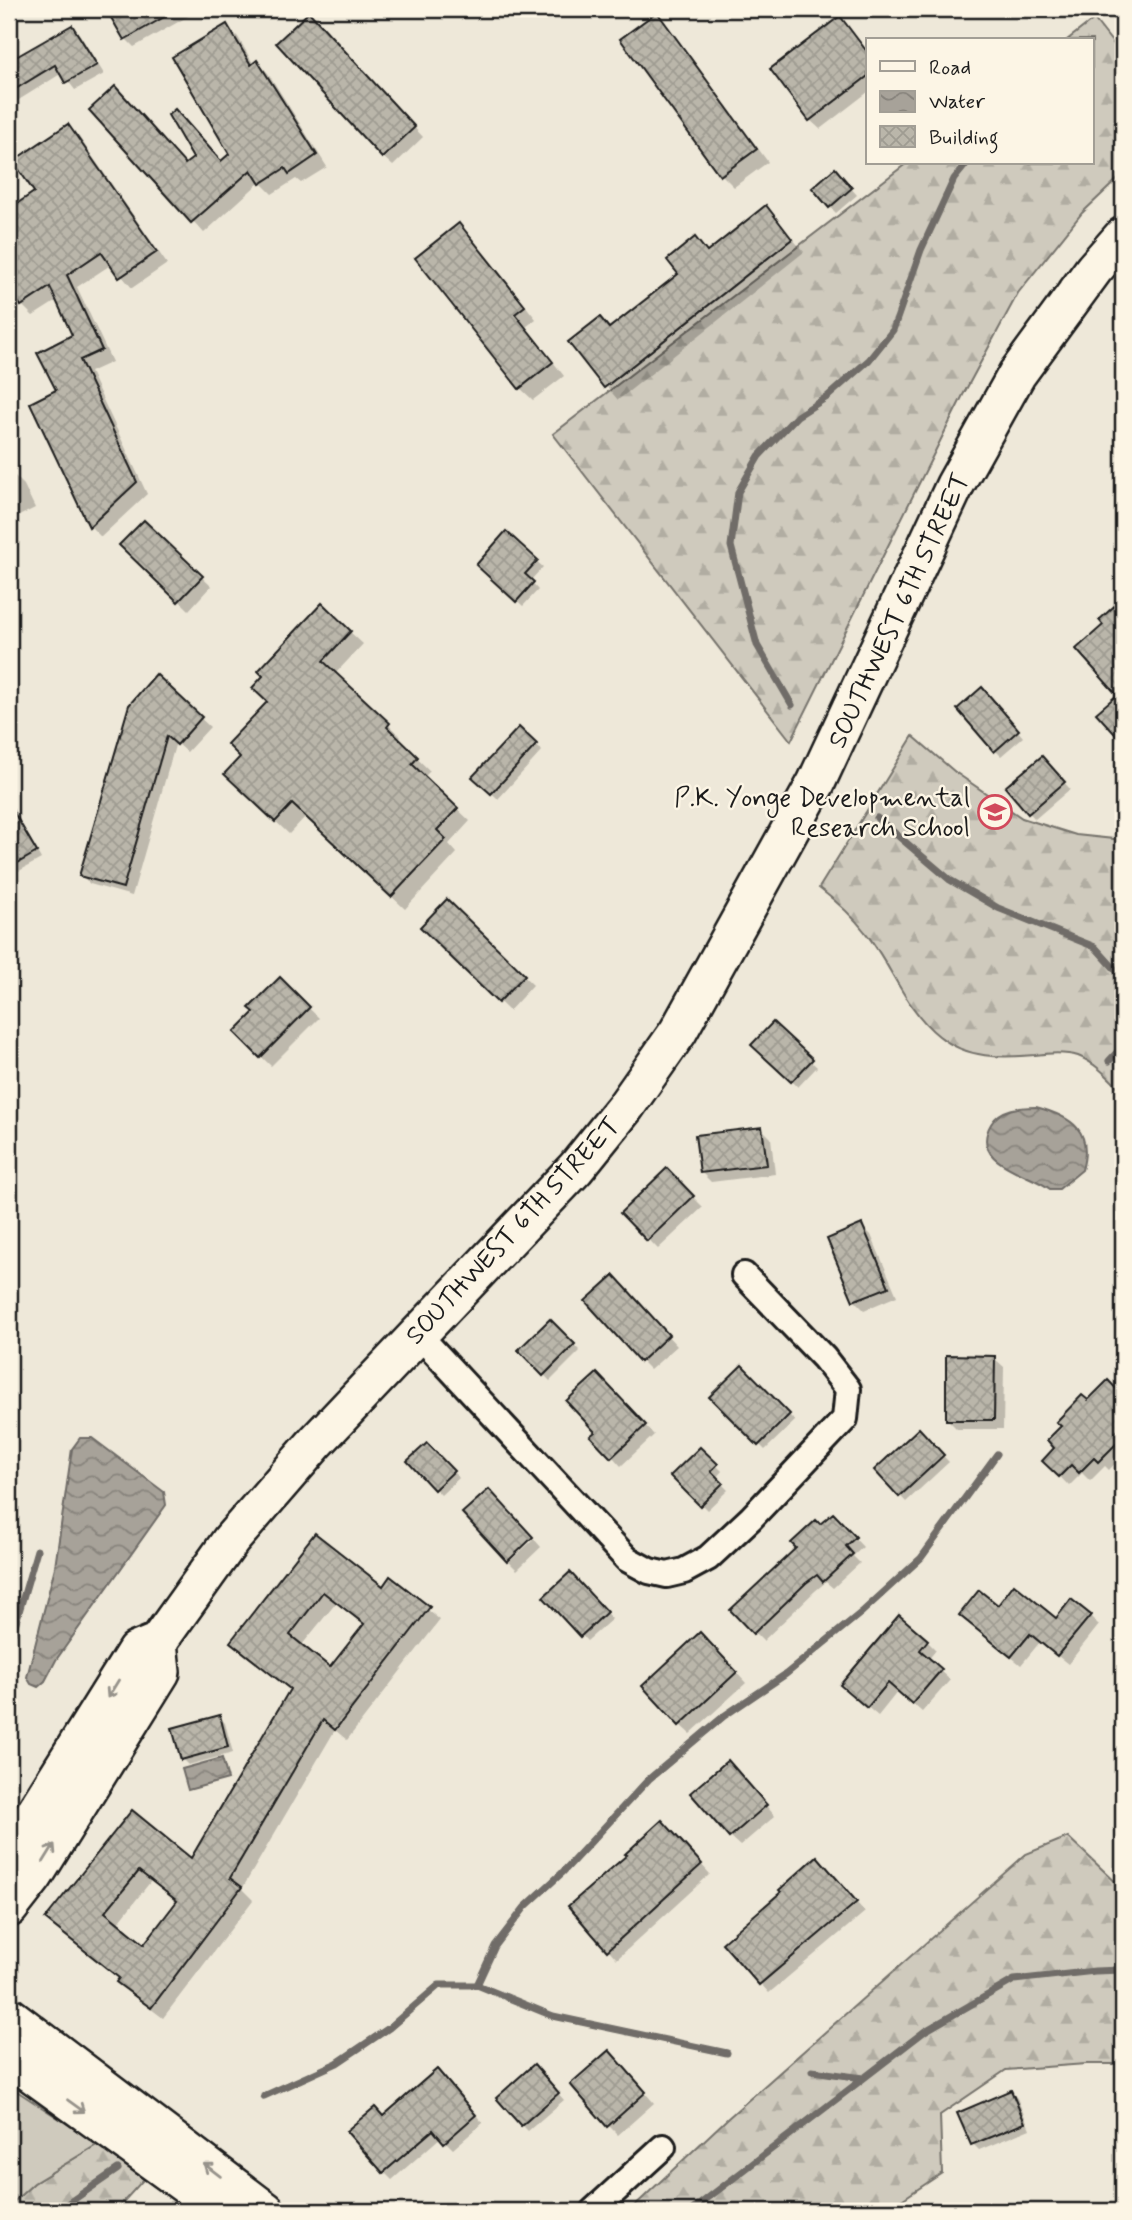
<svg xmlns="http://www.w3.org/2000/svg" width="1132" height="2220" font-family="Mynerve,sans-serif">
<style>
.forest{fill:url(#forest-firs);stroke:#76736c;stroke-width:2}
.green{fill:#cfcabd;stroke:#76736c;stroke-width:2}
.water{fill:url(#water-waves);stroke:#6f6c67;stroke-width:2}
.shadow{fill:#0003;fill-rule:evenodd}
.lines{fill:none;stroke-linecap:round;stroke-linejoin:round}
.stream{stroke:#6f6c67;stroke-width:7}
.building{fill:url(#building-cross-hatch);stroke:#1c1c1c;stroke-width:2;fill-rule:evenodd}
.street-casing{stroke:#1c1c1c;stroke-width:30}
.secondary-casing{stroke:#1c1c1c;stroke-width:42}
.street{stroke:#fcf5e5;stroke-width:24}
.secondary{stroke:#fcf5e5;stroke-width:37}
.oneway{stroke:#97938b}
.labels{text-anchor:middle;stroke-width:5;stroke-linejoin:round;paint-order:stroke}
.street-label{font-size:26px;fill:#1c1c1c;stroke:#fcf5e5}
.poi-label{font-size:26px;fill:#1c1c1c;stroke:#fcf5e5;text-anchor:end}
</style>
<defs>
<pattern id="forest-firs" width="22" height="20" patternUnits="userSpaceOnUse" patternTransform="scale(1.75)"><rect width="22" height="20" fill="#cfcabd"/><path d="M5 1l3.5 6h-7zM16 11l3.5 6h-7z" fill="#b1ada2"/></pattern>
<pattern id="water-waves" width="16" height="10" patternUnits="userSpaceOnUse" patternTransform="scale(1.75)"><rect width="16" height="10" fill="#a7a299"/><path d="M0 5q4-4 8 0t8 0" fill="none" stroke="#87837c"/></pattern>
<pattern id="building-cross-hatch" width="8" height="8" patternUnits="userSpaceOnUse" patternTransform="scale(1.75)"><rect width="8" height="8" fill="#bab6aa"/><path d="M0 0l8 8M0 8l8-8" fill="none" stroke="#9f9c92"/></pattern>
</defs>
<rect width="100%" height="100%" fill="#eee8d9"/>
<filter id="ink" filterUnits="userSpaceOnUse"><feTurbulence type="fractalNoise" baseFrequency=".0143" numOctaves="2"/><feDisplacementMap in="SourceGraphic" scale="14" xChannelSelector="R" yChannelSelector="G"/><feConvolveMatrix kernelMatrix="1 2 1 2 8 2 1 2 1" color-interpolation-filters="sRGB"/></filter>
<g filter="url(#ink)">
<g class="forest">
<polygon points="1094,19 1123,56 1123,174 1082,213 1018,293 963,395 791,741 553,434 907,163 1092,163 1092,40 1067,40"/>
<path d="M 913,736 L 955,772 L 1022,818 L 1076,835 L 1123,840 L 1123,1092 C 1110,1079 1096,1063 1078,1056 C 1065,1052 1049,1053 1035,1055 C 1001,1058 967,1059 939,1036 C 905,1009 891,964 865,932 C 852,915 836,901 819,888 Z"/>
<polygon points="1068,1837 1123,1889 1123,2064 1086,2064 1006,2070 940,2115 942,2173 885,2211 629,2211 727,2119 1026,1854"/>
<polygon points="98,2144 144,2179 115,2211 9,2211 9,2206 34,2183"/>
</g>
<polygon class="green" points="9,2086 98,2144 34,2183 9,2206"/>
<g class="water">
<path d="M 1036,1107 C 1073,1117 1093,1131 1082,1170 L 1059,1189 L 1050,1189 C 1031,1173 968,1164 991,1124 C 1000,1108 1020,1107 1036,1107 Z"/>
<polygon points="80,1438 92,1438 164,1492 166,1505 56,1660 45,1681 38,1687 31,1684 27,1677 55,1567 72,1449"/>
<polygon points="222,1758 228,1779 188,1790 182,1769"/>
</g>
<g class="shadow">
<polygon points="108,9 201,9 134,47 126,39"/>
<polygon points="248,9 283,9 271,18 262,9 254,14"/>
<polygon points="1113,9 1123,9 1123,22"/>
<polygon points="656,14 669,27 768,162 734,187 721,174"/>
<polygon points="318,23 423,137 393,166 383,157"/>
<polygon points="227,26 238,37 254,65 257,62 268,73 327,167 301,183 296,179 272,194 260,182 204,233 92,110 186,165 221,162 232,155"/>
<polygon points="72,27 80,35 104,74 75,90 62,73 9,106 9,48 19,57"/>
<polygon points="868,53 868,92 820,129 810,120"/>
<polygon points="67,126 79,137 167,264 132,288 112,264 77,287 112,362 90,372 147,494 101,537 90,526 33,403 59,391 74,336 58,300 33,316 22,305 15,310 9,304 9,220 37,193"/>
<polygon points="841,177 857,195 836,213 830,207"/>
<polygon points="766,208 804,252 618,400 570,343 610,330 680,274 695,239 709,253"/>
<polygon points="459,225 472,238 536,319 526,327 564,376 533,400 520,388"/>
<polygon points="15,476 24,485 35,508 9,521 9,478"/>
<polygon points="144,522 211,586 189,610 122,545"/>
<polygon points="506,534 543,567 530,581 538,590 523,606 478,564"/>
<polygon points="1123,600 1123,741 1099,714 1119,695 1106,625 1101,620"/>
<polygon points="322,606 363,644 335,674 401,737 398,740 430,771 424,777 470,821 449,844 457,853 405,909 306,816 289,834 239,787 242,757 269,702"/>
<polygon points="156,677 210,727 187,752 176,742 132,896 90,884 81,875"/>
<polygon points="988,696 1023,737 1001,756 995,750"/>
<polygon points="519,729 542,751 498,799 475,777"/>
<polygon points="1048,764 1070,789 1035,819 1007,788"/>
<polygon points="9,809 16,815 41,859 19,871 9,858"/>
<polygon points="447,902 533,985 509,1011 422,927"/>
<polygon points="280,980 319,1018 271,1066 236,1032 256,1012"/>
<polygon points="773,1025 817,1067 798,1087 754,1045"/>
<polygon points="761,1128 771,1138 775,1174 711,1182 701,1172"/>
<polygon points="667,1171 703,1207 658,1249 623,1213"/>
<polygon points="862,1226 871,1235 897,1296 864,1310 854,1300"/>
<polygon points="623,1287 677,1346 650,1370 641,1361"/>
<polygon points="550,1321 580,1351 550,1381 520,1350"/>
<polygon points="994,1358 1004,1367 1003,1429 957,1429 947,1419"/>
<polygon points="742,1368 795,1421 765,1450 712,1397"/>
<polygon points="1108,1383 1123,1399 1123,1455 1109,1470 1105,1466 1090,1481 1082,1473 1069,1486 1045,1461 1057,1448 1088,1403"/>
<polygon points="607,1384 654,1435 621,1466 612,1456 597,1432"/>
<polygon points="919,1431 949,1462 906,1502 876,1470"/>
<polygon points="427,1445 459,1478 441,1495 409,1461"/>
<polygon points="700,1449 722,1471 716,1478 728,1490 707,1510 673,1476"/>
<polygon points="833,1515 863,1547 853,1556 860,1563 833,1588 826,1582 815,1591 763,1641 732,1610"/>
<path d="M 316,1535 L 383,1589 L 391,1579 L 440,1620 L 347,1740 L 335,1730 L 242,1889 L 253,1900 L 163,2018 L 130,1993 L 118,1982 L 120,1979 L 47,1918 L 132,1812 L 192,1861 L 291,1691 L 232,1642 ZM 336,1603 L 365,1625 L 331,1669 L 301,1646 ZM 151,1881 L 178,1902 L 145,1946 L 117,1924 Z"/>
<polygon points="534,1539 541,1547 517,1570 509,1562"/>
<polygon points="570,1575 612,1619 587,1641 546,1597"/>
<polygon points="998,1607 1056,1621 1090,1616 1099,1625 1068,1664 1040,1642 1021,1665 971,1624"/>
<polygon points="927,1641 936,1650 928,1660 950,1680 922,1712 898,1691 878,1716 852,1694"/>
<polygon points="710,1644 746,1683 690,1734 680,1725"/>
<polygon points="219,1717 225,1723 233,1753 188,1765 182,1759"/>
<polygon points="737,1772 775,1816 740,1846 730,1837"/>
<polygon points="671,1831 710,1874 617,1959 608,1949"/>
<polygon points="826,1868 865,1912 769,1993 760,1983"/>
<polygon points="618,2062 654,2103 618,2135 608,2125"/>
<polygon points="540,2073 564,2100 528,2131 522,2125"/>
<polygon points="444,2079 483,2123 453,2149 441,2137 392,2180 384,2172 383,2118"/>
<polygon points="1011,2092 1017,2098 1030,2129 979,2150 973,2144"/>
</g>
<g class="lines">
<g class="stream">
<polyline points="792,705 757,645 731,546 738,492 759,456 797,416 827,397 869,360 893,330 921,250 954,179 967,163"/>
<polyline points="877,818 950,880 998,908 1095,947 1123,978"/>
<polyline points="1109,1061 1123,1046"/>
<polyline points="9,1646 37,1550"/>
<polyline points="477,1985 495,1946 525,1907 562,1873 649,1779 724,1716 786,1674 862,1612 921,1558 997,1454"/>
<polyline points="812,2071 863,2078"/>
<polyline points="264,2096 337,2063 389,2028 439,1985 477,1985 553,2016 727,2053"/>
<polyline points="57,2211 118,2169"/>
<polyline points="691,2211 925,2031 1014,1980 1095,1971 1123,1970"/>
</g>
</g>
<g class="building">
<polygon points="106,9 178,9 124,40"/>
<polygon points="309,12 415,127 382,158 276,43"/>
<polygon points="657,12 757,149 720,176 620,39"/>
<polygon points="840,16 868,53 868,76 809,121 770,69"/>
<polygon points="227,24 251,65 257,60 317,155 289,174 285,168 260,184 251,170 191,223 89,110 115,86 185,164 193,158 168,115 175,109 221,161 229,154 172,57"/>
<polygon points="72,25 97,65 65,83 55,65 9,93 9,61"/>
<polygon points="68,124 157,252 119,278 101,252 67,275 102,350 80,360 137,482 89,527 30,403 56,390 37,353 72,335 50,287 21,306 9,288 9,209 34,192 13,161"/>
<polygon points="835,168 852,188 829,208 812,188"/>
<polygon points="766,205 792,239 604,388 568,342 600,317 609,328 678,274 667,260 695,237 707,252"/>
<polygon points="459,223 525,306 515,314 553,362 519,389 415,258"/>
<polygon points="144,520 203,576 178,602 119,545"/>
<polygon points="506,531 538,560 525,574 534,582 516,602 476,565"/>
<polygon points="1123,598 1123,743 1096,713 1117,695 1076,649 1103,625 1099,620"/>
<polygon points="322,603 351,631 323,661 390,723 387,727 418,757 412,764 458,808 437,830 446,839 391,897 292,804 275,822 224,774 240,757 227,744 267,702 252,688 263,676 258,671"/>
<polygon points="156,674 202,717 177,745 167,736 123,888 79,876 129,705"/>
<polygon points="982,687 1019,730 994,752 957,709"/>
<polygon points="519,727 537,744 491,794 472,777"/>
<polygon points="1042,756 1065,782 1028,814 1005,787"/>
<polygon points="9,804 37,852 9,868"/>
<polygon points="447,899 525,975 498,1003 420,927"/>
<polygon points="280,977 310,1007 260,1058 234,1032 254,1012 249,1008"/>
<polygon points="773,1022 813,1059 791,1082 751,1045"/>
<polygon points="762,1127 767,1165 700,1173 695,1135"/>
<polygon points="667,1168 694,1196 647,1241 620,1213"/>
<polygon points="862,1224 889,1287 853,1301 827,1239"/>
<polygon points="614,1275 669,1335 640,1362 585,1301"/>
<polygon points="550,1319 575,1344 543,1376 518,1350"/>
<polygon points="946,1355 995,1356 994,1420 946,1420"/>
<polygon points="742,1365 790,1414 758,1446 709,1397"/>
<polygon points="597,1373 646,1425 611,1458 590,1436 595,1432 566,1401"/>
<polygon points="1108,1380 1123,1396 1123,1425 1116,1432 1122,1438 1098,1462 1094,1458 1079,1473 1071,1465 1059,1477 1042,1461 1054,1448 1047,1440 1061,1426 1056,1422 1082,1395 1088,1400"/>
<polygon points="919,1428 944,1455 899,1497 874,1470"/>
<polygon points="427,1443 454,1471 434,1490 407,1461"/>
<polygon points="700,1447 718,1464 711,1471 723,1483 700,1506 670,1476"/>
<polygon points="489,1489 533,1537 507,1562 462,1513"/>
<polygon points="833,1513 856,1537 846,1546 853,1554 823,1582 817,1575 806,1583 753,1634 730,1610 796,1548 791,1543 816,1520 820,1524"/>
<path d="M 315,1533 L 383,1586 L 390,1576 L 430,1607 L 335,1730 L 323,1720 L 230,1878 L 242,1887 L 151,2008 L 116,1982 L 119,1978 L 45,1919 L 132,1810 L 191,1858 L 290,1689 L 230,1642 ZM 323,1592 L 364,1624 L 330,1667 L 290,1635 ZM 139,1871 L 177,1901 L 144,1944 L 105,1912 Z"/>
<polygon points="570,1572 607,1612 580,1637 543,1597"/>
<polygon points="1014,1584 1056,1618 1071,1599 1091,1615 1057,1656 1030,1634 1011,1657 959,1615 979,1590 998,1605"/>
<polygon points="899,1615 928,1640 920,1650 942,1669 912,1704 888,1683 867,1708 840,1685"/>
<polygon points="700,1632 737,1672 679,1726 642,1686"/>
<polygon points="220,1715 228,1747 181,1760 172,1728"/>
<polygon points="728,1760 767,1805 729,1838 690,1793"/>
<polygon points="662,1820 702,1864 607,1951 568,1906 627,1855 625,1854"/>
<polygon points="817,1856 857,1902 759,1985 722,1943 781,1892 779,1890"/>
<polygon points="609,2050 646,2092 607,2127 570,2084"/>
<polygon points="534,2064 559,2093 521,2126 496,2098"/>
<polygon points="437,2069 476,2115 444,2143 433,2130 383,2173 346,2131 375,2107 383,2116"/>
<polygon points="1011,2090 1025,2123 971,2145 957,2113"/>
</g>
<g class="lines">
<g class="street-casing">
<g id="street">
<polyline points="417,1333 627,1559 649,1571 667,1575 684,1571 708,1558 751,1518 845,1419 848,1389 824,1358 744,1275"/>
<polyline points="593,2211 663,2147"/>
</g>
</g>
<g class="secondary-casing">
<g id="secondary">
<polyline points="9,1854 136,1651 158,1642 231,1540 316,1442 576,1168 626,1106 678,1032 816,783 955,485 1017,374 1094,269 1123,236"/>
<polyline points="9,1908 34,1876 161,1672 158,1642"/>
<polyline points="9,2016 266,2211"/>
<polyline points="9,2057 222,2211"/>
</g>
</g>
<use href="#street" class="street"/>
<use href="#secondary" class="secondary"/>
</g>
<defs><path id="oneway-shaft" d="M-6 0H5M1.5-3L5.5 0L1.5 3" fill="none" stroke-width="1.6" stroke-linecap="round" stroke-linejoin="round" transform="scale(1.75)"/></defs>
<g class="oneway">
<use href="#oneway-shaft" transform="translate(113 1689) rotate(122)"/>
<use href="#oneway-shaft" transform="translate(49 1853) rotate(-58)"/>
<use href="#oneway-shaft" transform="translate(76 2106) rotate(36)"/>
<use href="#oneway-shaft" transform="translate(212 2170) rotate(-143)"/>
</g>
</g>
<defs>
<g id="school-ring" transform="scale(1.75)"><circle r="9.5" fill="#fcf5e5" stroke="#d1495b" stroke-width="1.5"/><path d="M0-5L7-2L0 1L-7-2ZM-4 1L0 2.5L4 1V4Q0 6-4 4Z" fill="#d1495b"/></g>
</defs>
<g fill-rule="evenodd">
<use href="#school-ring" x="995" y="812"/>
</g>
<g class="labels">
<g class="street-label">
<text transform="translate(898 610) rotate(-65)" y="9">SOUTHWEST 6TH STREET</text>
<text transform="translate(512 1230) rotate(-47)" y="9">SOUTHWEST 6TH STREET</text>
</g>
<g class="poi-label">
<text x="970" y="806">P.K. Yonge Developmental<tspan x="970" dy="30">Research School</tspan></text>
</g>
</g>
<rect width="1132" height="2220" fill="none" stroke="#fcf5e5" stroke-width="35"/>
<rect x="18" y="18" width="1097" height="2185" fill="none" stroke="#1c1c1c" stroke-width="2.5" filter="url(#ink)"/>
<rect x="866" y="38" width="228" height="126" fill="#fcf5e5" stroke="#a29e95" stroke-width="2"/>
<rect x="880" y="61" width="35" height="10" fill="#fcf5e5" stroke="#a29e95" stroke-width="2"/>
<text x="929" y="74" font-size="21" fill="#1c1c1c">Road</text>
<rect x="880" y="91" width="35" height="21" fill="url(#water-waves)" stroke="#a29e95" stroke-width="2"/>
<text x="929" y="108" font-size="21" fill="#1c1c1c">Water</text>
<rect x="880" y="126" width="35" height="21" fill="url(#building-cross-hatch)" stroke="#a29e95" stroke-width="2"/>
<text x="929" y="144" font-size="21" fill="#1c1c1c">Building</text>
</svg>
